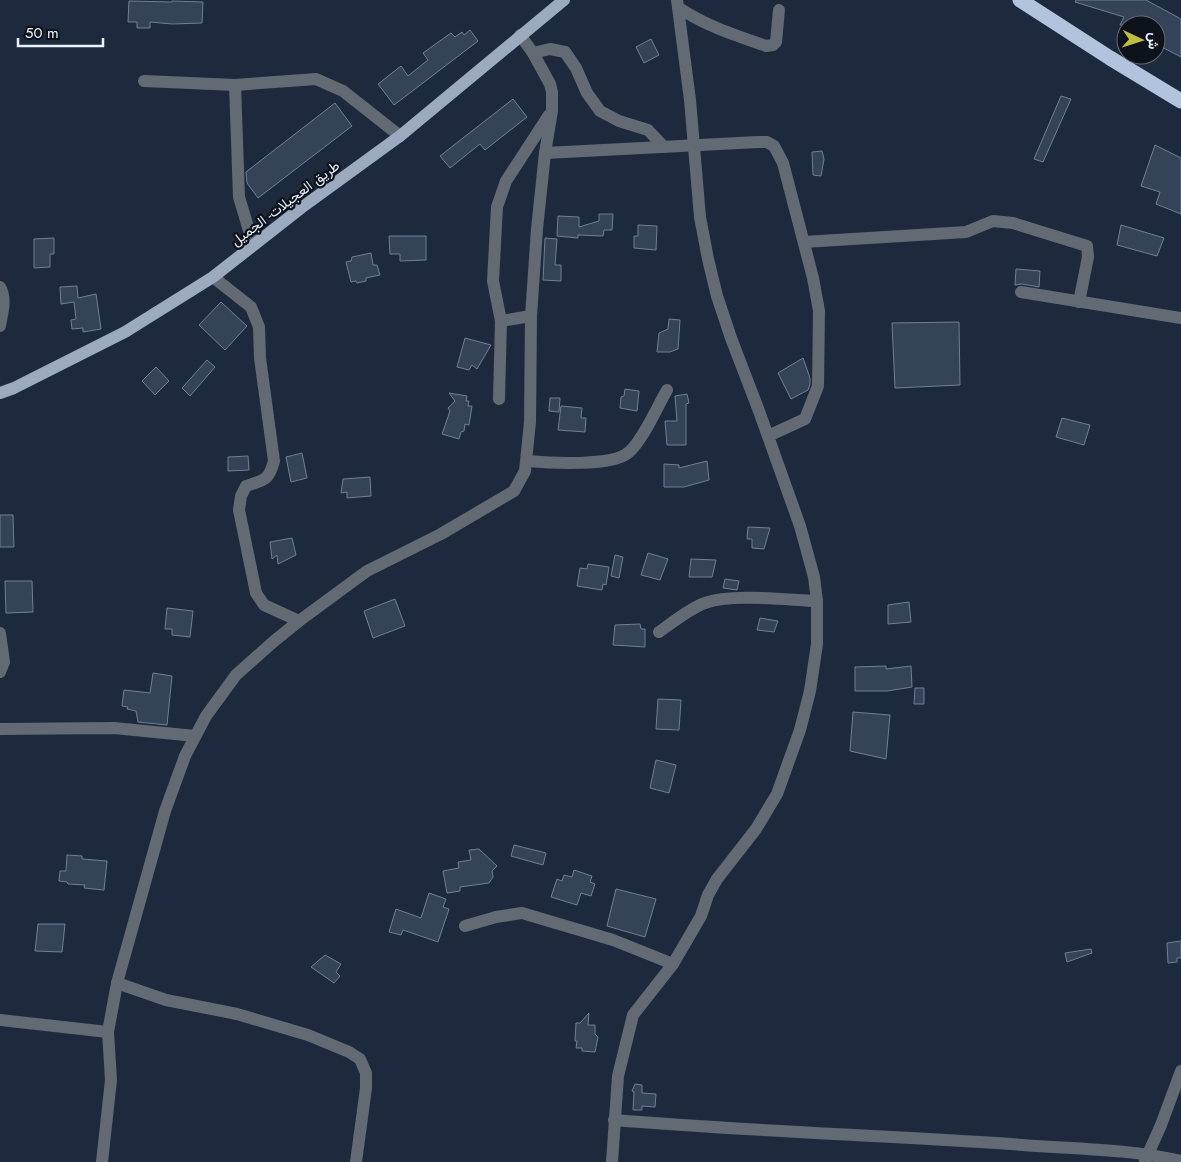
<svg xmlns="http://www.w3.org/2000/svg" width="1181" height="1162" font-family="Jost,Vazirmatn,sans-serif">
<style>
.building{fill:#354358;stroke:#6f7f97}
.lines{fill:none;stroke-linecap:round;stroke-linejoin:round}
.minor{stroke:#636a74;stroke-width:12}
.major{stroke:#9caabf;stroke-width:12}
.highway{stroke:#b2c3dd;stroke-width:15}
.labels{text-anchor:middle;stroke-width:4.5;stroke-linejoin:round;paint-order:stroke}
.street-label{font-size:14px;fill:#ebf2fd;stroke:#0d121b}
</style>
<rect width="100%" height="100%" fill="#1d2a3e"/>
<g class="building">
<polygon points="1076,0 1146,0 1181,19 1181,57 1156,44 1156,25 1120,25 1124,17 1075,2"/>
<polygon points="129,1 172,2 172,1 203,2 202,23 172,24 150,22 150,28 137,28 137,22 128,22"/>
<polygon points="470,30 478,41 394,105 378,84 401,66 408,76 428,60 423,53 451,33 455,37 462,32 464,35"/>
<polygon points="651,39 659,55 644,63 636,47"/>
<polygon points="1061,96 1071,99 1043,162 1034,159"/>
<polygon points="513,99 527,117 485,150 480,144 450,168 440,156"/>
<polygon points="335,103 352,126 258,198 247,183 246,172"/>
<polygon points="1155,145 1181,158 1181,214 1156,204 1160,192 1141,186"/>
<polygon points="822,151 824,159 821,176 813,175 812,152"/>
<polygon points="599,214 613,214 612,230 604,230 603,236 578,235 578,238 557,236 558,216 579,217 579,227 599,221"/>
<polygon points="638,225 657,226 656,250 634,248 634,236 638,236"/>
<polygon points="1121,225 1164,238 1157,256 1117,245"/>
<polygon points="389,236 426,236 426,260 400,261 400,254 390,254"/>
<polygon points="54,238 54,254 50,254 50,267 34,268 34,239"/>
<polygon points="545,238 557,239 555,265 561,265 561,281 543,280"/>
<polygon points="371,253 373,265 377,265 380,275 366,278 366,281 357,283 356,281 351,282 346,262 351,261 352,257"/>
<polygon points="1016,269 1040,271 1039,287 1022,284 1015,285"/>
<polygon points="77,286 78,298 96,294 101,329 83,332 83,328 72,329 71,320 76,319 74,302 61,304 60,287"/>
<polygon points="221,302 247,326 225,350 199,325"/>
<polygon points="669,319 680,320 678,349 670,352 657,352 659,333 668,329"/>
<polygon points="959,322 960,385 895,388 892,323"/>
<polygon points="465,338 491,345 477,369 472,365 469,370 457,367"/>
<polygon points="803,358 810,378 810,384 808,390 791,399 778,373"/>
<polygon points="207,360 215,367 190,396 182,388"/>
<polygon points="156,367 169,381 155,395 142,381"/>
<polygon points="625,389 639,391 637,411 620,408 621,397 624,396"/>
<polygon points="449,393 467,396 466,401 469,401 468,406 472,406 469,425 465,424 464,431 461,432 459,439 442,434 450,411 448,408 455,401"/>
<polygon points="687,394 689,403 686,404 686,445 667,445 665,421 677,421 675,396"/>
<polygon points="550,398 560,398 559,412 549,411"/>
<polygon points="561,406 582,408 581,418 586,418 585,432 558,430"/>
<polygon points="1062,418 1090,425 1084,445 1056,437"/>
<polygon points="302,453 307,478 291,482 286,457"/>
<polygon points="248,456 249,470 228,471 228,457"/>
<polygon points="707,461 709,480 684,487 664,487 664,464 679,465 679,468"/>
<polygon points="370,477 371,496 347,498 347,492 341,493 343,479"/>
<polygon points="0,515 13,515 14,547 0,547"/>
<polygon points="748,527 770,528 764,549 752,548 752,539 747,539"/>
<polygon points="292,538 296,555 278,564 277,555 272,559 270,542"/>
<polygon points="648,553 668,559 660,580 641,575"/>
<polygon points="615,555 623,557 619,578 611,576"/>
<polygon points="691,559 716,560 712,577 689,577"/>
<polygon points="588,564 609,567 606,585 603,584 602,590 577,586 580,568 587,569"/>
<polygon points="725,579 739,581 737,590 723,588"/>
<polygon points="5,581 32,581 33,612 6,613"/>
<polygon points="395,599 405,626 373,638 364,611"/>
<polygon points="909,602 911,622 888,624 888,605"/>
<polygon points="167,608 193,611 190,637 172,635 172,629 165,629"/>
<polygon points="760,618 778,621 774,632 757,630"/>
<polygon points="640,624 641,629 645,629 645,647 613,645 615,625"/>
<polygon points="886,666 886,669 911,666 912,687 887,691 855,691 855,667"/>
<polygon points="153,673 172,676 167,725 138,722 136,711 127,709 128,707 122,706 124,690 150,693"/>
<polygon points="915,688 924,688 924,704 914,704"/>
<polygon points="658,699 681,700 679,730 656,729"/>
<polygon points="853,712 890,715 886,759 850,751"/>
<polygon points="656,760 676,765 669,793 650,788"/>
<polygon points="514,845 546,853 543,865 511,856"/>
<polygon points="479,849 497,866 492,871 493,877 489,883 460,887 460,891 447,893 443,871 459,868 458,862 471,860 469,850"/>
<polygon points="67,855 82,856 82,859 107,861 104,890 84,888 85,885 68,884 67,882 59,881 60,871 66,871"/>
<polygon points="574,870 592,876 590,882 595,884 591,896 581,893 577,905 551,897 557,879 562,881 564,875 572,877"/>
<polygon points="616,889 656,899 645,937 607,926"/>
<polygon points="429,893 446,899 443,907 449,909 438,942 403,930 401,935 389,932 396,909 421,918"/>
<polygon points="38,924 65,924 62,952 35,951"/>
<polygon points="1181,941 1181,958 1177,958 1177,962 1168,963 1167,943"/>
<polygon points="1091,949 1092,953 1067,962 1065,953"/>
<polygon points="325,955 341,964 336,972 340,976 334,983 311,967"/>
<polygon points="589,1013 588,1025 595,1025 595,1034 598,1037 595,1052 582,1051 582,1048 576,1048 577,1041 575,1041 576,1023 580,1023"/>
<polygon points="635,1084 642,1085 642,1093 656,1094 655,1107 642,1106 642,1110 633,1110 634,1092 632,1091"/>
</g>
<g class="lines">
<g class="minor">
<path d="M 679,8 C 706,26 735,35 766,46 L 773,45 L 776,42 L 779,10"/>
<polyline points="533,53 550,49 565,52 576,68 587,93 600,111 619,121 648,130 664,147"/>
<polyline points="144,81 235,85 316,79 343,91 400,136"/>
<polyline points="235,85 239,197 253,244"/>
<polyline points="545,153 758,142 767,142 774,146 783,163 813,278 819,311 818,386 805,419 768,436"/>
<polyline points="804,242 966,232 993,221 1013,223 1087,246 1088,257 1079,302"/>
<path d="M 213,277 L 251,307 L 259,327 L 260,358 L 274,461 C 269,480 265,480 246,486 L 241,496 L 239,510 L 256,593 L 264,605 L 299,621"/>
<path d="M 0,287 C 7,299 2,313 0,326"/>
<polyline points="1021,292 1181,318"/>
<polyline points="501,321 531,316"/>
<polyline points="499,399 501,321 493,281 497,207 506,181 549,115"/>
<path d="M 527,461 C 549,463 613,467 629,452 C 643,440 657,407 667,390"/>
<path d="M 659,632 C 672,623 690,608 705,603 C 732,593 787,600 817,601"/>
<polyline points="0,633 4,662 0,672"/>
<polyline points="0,729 114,728 195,736"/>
<polyline points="465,926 496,917 522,913 613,940 673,964"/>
<polyline points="117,983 166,1000 237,1014 308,1035 349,1052 360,1059 366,1073 366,1088 356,1162"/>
<polyline points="0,1020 108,1032"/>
<path d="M 614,1120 C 746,1131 879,1135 1011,1144 C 1068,1149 1126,1148 1181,1161"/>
<polyline points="1145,1161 1161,1125 1181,1071"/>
<polyline points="102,1162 111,1080 108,1032 117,983 165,811 185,756 206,716 236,675 273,642 299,621 367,571 441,534 514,491 525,471 530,422 531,316 537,229 545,153 552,111 552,92 550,84 533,53 520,35"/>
<polyline points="612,1162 618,1076 633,1015 673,964 701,916 708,895 717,879 756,829 777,794 800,730 810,691 817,644 817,601 814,577 800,526 759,411 731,338 717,296 708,259 700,217 690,100 677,0"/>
</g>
<polyline class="major" points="0,393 14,388 125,332 213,277 301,208 400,136 564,0"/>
<polyline class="highway" points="1020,0 1110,58 1181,101"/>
</g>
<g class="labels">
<g class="street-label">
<text transform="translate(285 203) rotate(-37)" y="5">طريق العجيلات- الجميل</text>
</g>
</g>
<g transform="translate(1141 40) rotate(94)"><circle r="24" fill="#0d121b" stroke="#666c75"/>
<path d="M0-4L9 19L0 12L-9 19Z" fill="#c0be40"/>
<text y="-8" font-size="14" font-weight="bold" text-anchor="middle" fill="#ebf2fd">ش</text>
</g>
<path d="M18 38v8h85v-8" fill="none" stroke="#ebf2fd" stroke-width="2.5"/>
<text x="25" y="38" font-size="15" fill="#ebf2fd" stroke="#0d121b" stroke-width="4" paint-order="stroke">50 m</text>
</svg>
